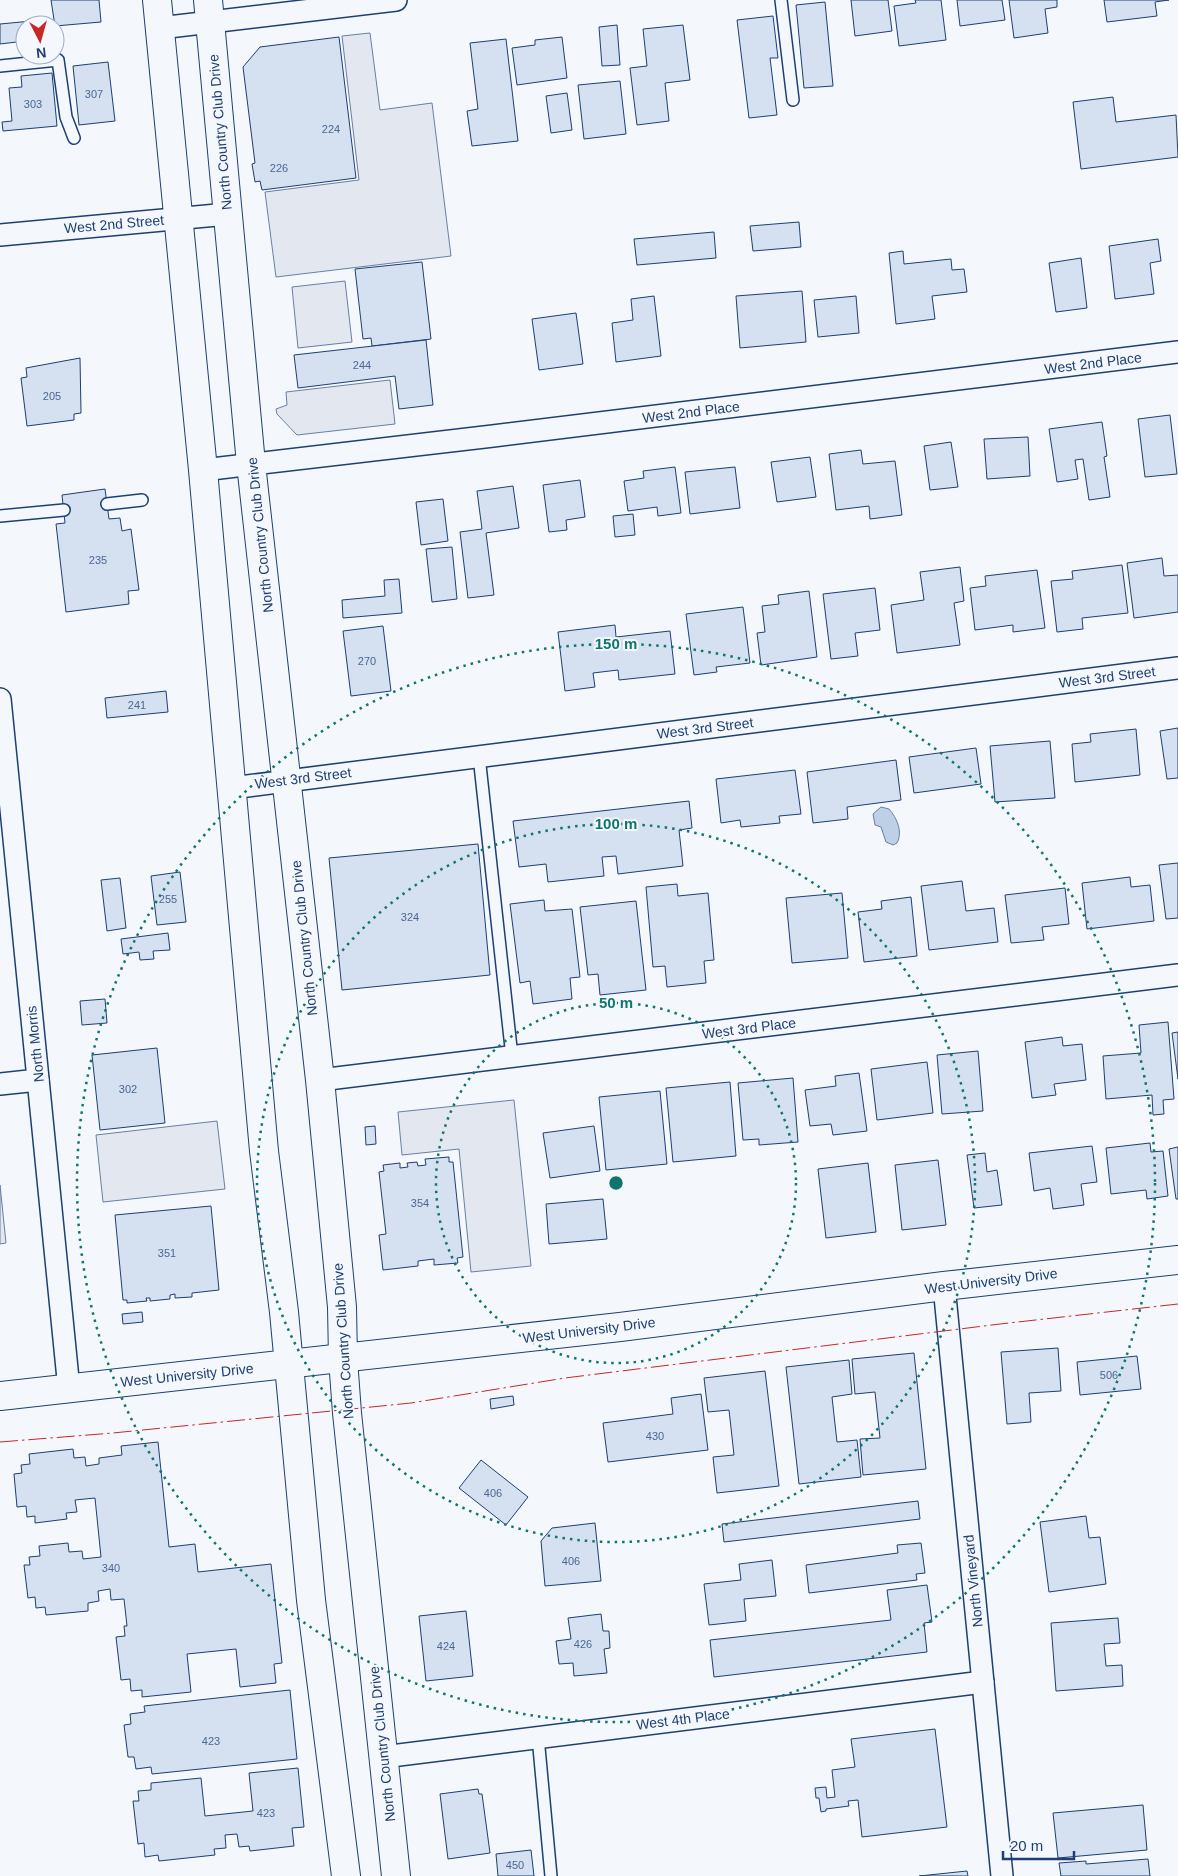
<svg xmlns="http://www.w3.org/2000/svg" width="1178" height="1876" font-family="Helvetica,sans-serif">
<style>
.parking{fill:#e3e8f0;stroke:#687fa3}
.water{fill:#bed0e5;stroke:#687fa3}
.building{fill:#d5e0f0;stroke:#1d3f73}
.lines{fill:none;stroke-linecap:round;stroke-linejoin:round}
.lane-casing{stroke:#1d3f73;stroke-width:14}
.street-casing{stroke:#1d3f73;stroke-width:24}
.secondary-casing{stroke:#1d3f73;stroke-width:30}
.primary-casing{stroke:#1d3f73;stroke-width:30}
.lane{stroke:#f4f7fb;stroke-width:11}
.street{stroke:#f4f7fb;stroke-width:21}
.secondary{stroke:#f4f7fb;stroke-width:28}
.primary{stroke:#f4f7fb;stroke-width:28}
.power{stroke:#c62828;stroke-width:1;stroke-dasharray:18 4 2.5 4;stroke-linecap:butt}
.ring{fill:none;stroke:#0f766e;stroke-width:2.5;stroke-dasharray:2.5 5}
.labels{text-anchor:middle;stroke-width:4;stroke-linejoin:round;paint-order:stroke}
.number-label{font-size:11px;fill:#4b6792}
.street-label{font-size:14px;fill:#1d3f73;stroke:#f4f7fb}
.centre{fill:#0f766e;stroke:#f4f7fb;stroke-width:2.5}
.ring-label{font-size:15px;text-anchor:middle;font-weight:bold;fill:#0f766e;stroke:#f4f7fb;stroke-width:4;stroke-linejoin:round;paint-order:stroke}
</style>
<rect width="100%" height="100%" fill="#f4f7fb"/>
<g class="parking">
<polygon points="370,33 380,110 432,103 451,256 276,277 265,192 359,180 342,36"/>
<polygon points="345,281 352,342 298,348 292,287"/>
<polygon points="390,380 395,424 297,435 277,414 276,409 287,405 286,392"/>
<polygon points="514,1100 531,1266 471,1272 459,1149 402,1155 398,1112"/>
<polygon points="217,1121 225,1189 103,1202 96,1135"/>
<polygon points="0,1185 6,1243 0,1244"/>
</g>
<path class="water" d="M 881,807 L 889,809 C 897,818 903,832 897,843 L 893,845 L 886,842 L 881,827 L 875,825 L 873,814 Z"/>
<g class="building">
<polygon points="51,0 99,0 101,22 55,26"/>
<polygon points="851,0 888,0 892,31 855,36"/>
<polygon points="915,0 941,0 946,40 899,46 894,6 916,3"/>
<polygon points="957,0 1002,0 1005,20 960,26"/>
<polygon points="1009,0 1057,0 1057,7 1045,9 1048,33 1014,38"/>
<polygon points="1104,0 1169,0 1155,2 1157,16 1107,22"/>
<polygon points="825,2 833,86 804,88 796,5"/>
<polygon points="773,16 778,58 770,58 777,115 749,118 737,20"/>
<polygon points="32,21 32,25 25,25 25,41 0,44 0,24"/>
<polygon points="617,25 620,65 602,66 599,27"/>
<polygon points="683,25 690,80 665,83 669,121 637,125 630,68 647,66 643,29"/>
<polygon points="339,37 356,178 262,190 260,181 255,182 252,164 255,163 243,67 260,47"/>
<polygon points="562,37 567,78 517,85 512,48 535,45 535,40"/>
<polygon points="506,39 518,141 472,146 467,111 478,109 470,43"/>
<polygon points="108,62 115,121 79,125 73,66"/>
<polygon points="52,73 57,126 3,131 2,122 12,121 9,88 22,87 21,76"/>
<polygon points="620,81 626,134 584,139 578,85"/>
<polygon points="567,93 572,130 551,133 546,96"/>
<polygon points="1113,97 1116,122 1176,115 1178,157 1081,169 1073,102"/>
<polygon points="799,222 801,247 753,251 750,226"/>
<polygon points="714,232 716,258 637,265 634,239"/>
<polygon points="1158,239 1161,261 1150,263 1154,294 1115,299 1109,246"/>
<polygon points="903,251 904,264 951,259 952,270 964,269 967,292 932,296 935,319 896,324 889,253"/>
<polygon points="1081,258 1087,308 1056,312 1049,263"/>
<polygon points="422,262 431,339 372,346 371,338 363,339 355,269"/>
<polygon points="802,291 806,342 740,348 736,296"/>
<polygon points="654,296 661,356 616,362 612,323 633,320 631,299"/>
<polygon points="856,296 859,333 818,337 814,300"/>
<polygon points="576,313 583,364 539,370 532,319"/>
<polygon points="426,340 433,405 399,409 395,376 298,388 294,355"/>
<polygon points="80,358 81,413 74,414 74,420 27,426 21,378 27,377 26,368"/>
<polygon points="1170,415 1177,474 1145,477 1138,419"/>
<polygon points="1102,422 1107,456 1104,457 1110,497 1089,500 1083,459 1075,460 1078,479 1057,482 1049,429"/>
<polygon points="1028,437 1030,476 987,479 984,439"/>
<polygon points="951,442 958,487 930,490 924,446"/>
<polygon points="861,450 863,464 895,461 902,515 870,519 869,506 836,510 829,454"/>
<polygon points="810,457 816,497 777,502 771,462"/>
<polygon points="675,467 681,513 658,516 657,507 628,511 624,481 644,478 643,471"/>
<polygon points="735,467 740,508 690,514 685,472"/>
<polygon points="580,480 585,517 566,520 567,530 549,532 543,485"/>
<polygon points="513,486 519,528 486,533 494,595 468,598 460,532 482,529 477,491"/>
<polygon points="105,489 109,519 120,518 122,531 131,529 139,590 128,591 129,604 66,612 56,524 65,523 62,495"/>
<polygon points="443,499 448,541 421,545 416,502"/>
<polygon points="633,514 635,535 615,537 613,516"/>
<polygon points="452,547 457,599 432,602 426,549"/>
<polygon points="1162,558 1164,576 1178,575 1178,612 1134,618 1127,563"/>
<polygon points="1122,565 1128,613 1082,618 1083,629 1057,632 1051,581 1073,579 1072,571"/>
<polygon points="960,567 964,601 954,603 960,645 897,653 891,605 924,600 920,572"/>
<polygon points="1037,570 1045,628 1013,632 1013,625 975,630 970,588 986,586 985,576"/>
<polygon points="399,579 402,613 343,618 342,600 385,596 384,580"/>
<polygon points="875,588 880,630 855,633 858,656 831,659 823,594"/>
<polygon points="809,591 817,657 761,665 757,633 765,632 762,606 779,604 778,595"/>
<polygon points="743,607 750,663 716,667 717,672 694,675 686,614"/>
<polygon points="615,625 616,637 670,631 675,674 619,680 618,670 593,673 595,687 565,691 558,632"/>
<polygon points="383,626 391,691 351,696 343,631"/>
<polygon points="166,691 168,712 107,718 105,698"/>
<polygon points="1178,728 1178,778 1167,779 1160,731"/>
<polygon points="1136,729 1140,775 1075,782 1072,744 1091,742 1090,734"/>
<polygon points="1050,741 1055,798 995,802 990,746"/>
<polygon points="976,748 981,784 914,793 909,757"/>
<polygon points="896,760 901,800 847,807 848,819 813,823 807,772"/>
<polygon points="795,770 801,814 779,816 780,823 741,827 740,820 721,823 716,779"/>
<polygon points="689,801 692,828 679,830 683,866 618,874 616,856 602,857 604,876 548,882 546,864 519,867 513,821"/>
<polygon points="478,844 490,975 342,990 329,858"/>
<polygon points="1178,863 1178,918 1166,919 1159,865"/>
<polygon points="180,872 186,922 157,925 151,876"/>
<polygon points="1130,877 1131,887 1150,885 1154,921 1087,929 1082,883"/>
<polygon points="120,878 126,928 107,931 101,880"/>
<polygon points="962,881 966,911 994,908 998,942 929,950 921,886"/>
<polygon points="677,884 678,896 708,893 714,960 704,961 706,983 667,987 665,966 653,967 646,887"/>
<polygon points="1065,888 1069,924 1042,927 1044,940 1011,943 1005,895"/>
<polygon points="842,893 848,958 792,963 786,898"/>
<polygon points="911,897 917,956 864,962 858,912 882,909 881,901"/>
<polygon points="544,900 545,911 572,909 580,977 570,978 572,999 533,1004 530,981 520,983 510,904"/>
<polygon points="636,901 646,990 600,995 598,974 588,975 580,907"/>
<polygon points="168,933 170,950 153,951 154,959 140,960 139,952 123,954 121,939"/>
<polygon points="105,999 107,1023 82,1025 80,1001"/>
<polygon points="1168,1022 1174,1099 1163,1100 1164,1114 1153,1115 1152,1095 1106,1099 1103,1056 1141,1053 1139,1025"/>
<polygon points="1178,1032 1178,1079 1172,1033"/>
<polygon points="1062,1037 1063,1046 1082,1044 1086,1080 1054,1084 1056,1095 1032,1098 1025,1042"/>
<polygon points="157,1048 165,1123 100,1130 92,1055"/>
<polygon points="978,1051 983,1111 942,1114 937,1055"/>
<polygon points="927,1062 933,1113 877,1120 871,1069"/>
<polygon points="859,1073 867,1131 833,1135 831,1124 810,1126 805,1090 836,1086 835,1076"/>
<polygon points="793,1078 798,1142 759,1145 759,1139 743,1140 738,1083"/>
<polygon points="730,1082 736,1156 673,1162 666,1088"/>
<polygon points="660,1091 667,1164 606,1170 599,1097"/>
<polygon points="375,1126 376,1144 366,1145 365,1127"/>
<polygon points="594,1126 600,1171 550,1178 543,1133"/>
<polygon points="1150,1143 1151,1152 1163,1151 1168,1196 1147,1199 1146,1190 1111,1194 1106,1148"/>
<polygon points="1092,1146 1097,1182 1081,1184 1084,1205 1053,1209 1050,1188 1034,1191 1029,1153"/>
<polygon points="1178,1147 1178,1199 1176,1199 1169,1149"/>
<polygon points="985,1153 987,1172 997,1170 1002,1205 974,1208 967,1155"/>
<polygon points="449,1157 449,1162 453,1162 463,1257 457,1258 458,1263 434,1265 434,1259 418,1261 418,1266 383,1270 379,1235 386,1234 379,1172 384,1171 383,1165 400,1163 400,1168 408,1167 407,1163 417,1162 418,1166 426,1165 425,1159"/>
<polygon points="938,1160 946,1225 902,1230 895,1165"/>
<polygon points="868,1163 876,1232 826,1238 818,1169"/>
<polygon points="603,1199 607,1239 549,1244 546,1204"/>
<polygon points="211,1206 219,1290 192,1293 192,1297 175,1298 175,1294 170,1295 170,1299 150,1301 150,1298 146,1298 147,1301 127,1303 127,1300 123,1300 115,1215"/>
<polygon points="142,1312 143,1322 123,1324 122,1314"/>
<polygon points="1058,1348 1061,1391 1029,1393 1031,1422 1007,1424 1001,1352"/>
<polygon points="914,1353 926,1469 863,1475 860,1439 880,1438 875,1392 855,1394 852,1359"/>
<polygon points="1137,1356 1141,1389 1080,1395 1077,1362"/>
<polygon points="849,1360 852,1394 832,1397 837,1442 857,1440 861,1477 799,1484 786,1367"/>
<polygon points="765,1371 779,1486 717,1493 713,1457 734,1455 729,1410 708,1412 704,1378"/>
<polygon points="701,1394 708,1450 608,1462 603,1423 673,1414 671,1398"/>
<polygon points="513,1396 514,1405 491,1409 490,1399"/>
<polygon points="158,1442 169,1547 195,1544 198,1572 271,1564 282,1663 274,1664 276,1683 240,1687 236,1649 187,1654 191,1692 142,1697 142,1690 131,1691 130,1679 121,1680 116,1637 125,1636 124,1626 127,1626 124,1599 111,1600 110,1589 98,1591 99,1601 88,1603 88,1611 46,1615 45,1607 36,1608 35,1597 28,1598 24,1565 30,1565 29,1557 40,1556 39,1546 68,1543 69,1552 82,1551 83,1559 101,1557 95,1498 75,1500 77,1512 66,1513 67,1519 35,1523 35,1516 27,1517 26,1506 17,1507 14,1474 22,1473 21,1465 30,1464 29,1454 73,1449 74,1458 85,1457 86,1466 99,1464 99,1458 122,1455 121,1446"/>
<polygon points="481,1460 528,1497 506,1525 459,1488"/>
<polygon points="918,1501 920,1519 724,1542 722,1524"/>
<polygon points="1086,1516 1089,1538 1100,1537 1106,1584 1049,1592 1040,1522"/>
<polygon points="595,1523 601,1581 545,1586 541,1541 552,1528"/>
<polygon points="921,1543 925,1573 916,1574 917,1580 809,1593 806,1565 898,1553 897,1545"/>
<polygon points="772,1560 776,1596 744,1599 746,1621 709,1625 704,1584 741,1580 739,1564"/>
<polygon points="927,1585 932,1622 924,1623 927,1652 714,1677 710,1640 891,1620 887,1590"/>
<polygon points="466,1611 473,1676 426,1681 419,1616"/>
<polygon points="601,1614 603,1631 609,1631 610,1648 604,1649 607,1673 574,1676 573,1663 559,1664 556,1641 571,1639 568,1618"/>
<polygon points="1118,1618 1120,1643 1104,1644 1106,1666 1122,1665 1123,1686 1056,1691 1051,1623"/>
<polygon points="290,1690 297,1759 152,1774 151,1767 136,1769 134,1757 128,1757 124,1725 131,1724 130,1714 145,1712 144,1706"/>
<polygon points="935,1729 947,1827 862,1837 858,1800 848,1801 849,1806 826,1809 826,1811 821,1812 819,1798 816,1798 815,1788 826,1787 827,1798 835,1797 832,1770 855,1767 851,1739"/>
<polygon points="298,1768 304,1827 292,1828 294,1846 250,1851 249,1846 239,1847 237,1834 225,1835 226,1848 214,1849 215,1855 159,1861 158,1855 145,1857 144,1843 138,1844 133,1801 139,1801 138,1791 151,1790 151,1783 201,1778 205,1816 253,1811 249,1773"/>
<polygon points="478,1789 479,1794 482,1794 490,1853 448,1859 440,1794"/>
<polygon points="1143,1805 1147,1850 1058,1858 1053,1813"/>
<polygon points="531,1850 534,1876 498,1876 496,1854"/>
<polygon points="1148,1859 1150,1876 1061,1876 1059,1863 1086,1861 1086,1864"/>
<polygon points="967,1871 968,1876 919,1876"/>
</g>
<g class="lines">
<g class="lane-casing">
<g id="lane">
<polyline points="781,0 793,100"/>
<polyline points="0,66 58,60 66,117 74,138"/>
<polyline points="107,504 142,500"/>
<polyline points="0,516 64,510"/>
<polyline points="479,756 512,1057"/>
<polyline points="538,1737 551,1876"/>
</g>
</g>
<g class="street-casing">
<g id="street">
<polyline points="160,28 396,0"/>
<polyline points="0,235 228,214"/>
<polyline points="203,470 493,436 1178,352"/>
<polyline points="0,699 69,1389"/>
<polyline points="232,788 1178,668"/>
<polyline points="320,1080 1178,975"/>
<polyline points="0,1084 38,1080"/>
<polyline points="944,1286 1002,1876"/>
<polyline points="383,1757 983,1682"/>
</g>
</g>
<g class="secondary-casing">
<polyline id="secondary" points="0,1396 620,1327 944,1286 1178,1260"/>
</g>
<g class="primary-casing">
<g id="primary">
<polyline points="157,0 203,470 264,1151 284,1312 311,1600 346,1876"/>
<polyline points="208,0 251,464 320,1080 342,1307 343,1359 347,1413 396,1876"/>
</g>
</g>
<use href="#lane" class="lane"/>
<use href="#street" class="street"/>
<use href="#secondary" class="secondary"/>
<use href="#primary" class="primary"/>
<polyline class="power" points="0,1442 113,1433 411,1403 565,1378 1000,1324 1178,1304"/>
</g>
<g class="ring">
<circle cx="616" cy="1183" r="180"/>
<circle cx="616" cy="1183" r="359"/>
<circle cx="616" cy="1183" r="539"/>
</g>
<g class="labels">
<g class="number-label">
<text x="94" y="98">307</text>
<text x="33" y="108">303</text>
<text x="331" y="133">224</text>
<text x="279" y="172">226</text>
<text x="362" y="369">244</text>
<text x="52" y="400">205</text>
<text x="98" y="564">235</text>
<text x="367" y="665">270</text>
<text x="137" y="709">241</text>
<text x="168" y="903">255</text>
<text x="410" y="921">324</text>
<text x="128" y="1093">302</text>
<text x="420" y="1207">354</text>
<text x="167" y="1257">351</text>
<text x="1109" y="1379">506</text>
<text x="655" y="1440">430</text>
<text x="493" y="1497">406</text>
<text x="571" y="1565">406</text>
<text x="111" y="1572">340</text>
<text x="583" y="1648">426</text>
<text x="446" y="1650">424</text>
<text x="211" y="1745">423</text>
<text x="266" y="1817">423</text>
<text x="515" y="1869">450</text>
</g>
<g class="street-label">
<text transform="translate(220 132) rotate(-95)" y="5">North Country Club Drive</text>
<text transform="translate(114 224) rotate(-5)" y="5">West 2nd Street</text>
<text transform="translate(1093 363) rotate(-7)" y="5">West 2nd Place</text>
<text transform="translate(691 412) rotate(-7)" y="5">West 2nd Place</text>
<text transform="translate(260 535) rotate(-96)" y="5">North Country Club Drive</text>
<text transform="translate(1107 677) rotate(-7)" y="5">West 3rd Street</text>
<text transform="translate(705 728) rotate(-7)" y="5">West 3rd Street</text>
<text transform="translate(303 778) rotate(-7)" y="5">West 3rd Street</text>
<text transform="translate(304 938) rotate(-96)" y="5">North Country Club Drive</text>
<text transform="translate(749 1028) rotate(-7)" y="5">West 3rd Place</text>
<text transform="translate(35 1044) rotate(-96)" y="5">North Morris</text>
<text transform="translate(991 1281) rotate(-7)" y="5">West University Drive</text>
<text transform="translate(589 1330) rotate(-7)" y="5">West University Drive</text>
<text transform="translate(343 1341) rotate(-94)" y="5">North Country Club Drive</text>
<text transform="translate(187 1375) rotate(-6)" y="5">West University Drive</text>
<text transform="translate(973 1581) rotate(-96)" y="5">North Vineyard</text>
<text transform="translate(683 1719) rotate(-7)" y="5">West 4th Place</text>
<text transform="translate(382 1744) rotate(-96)" y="5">North Country Club Drive</text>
</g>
</g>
<circle cx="616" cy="1183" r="8" class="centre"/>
<g class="ring-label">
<text x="616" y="649">150 m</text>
<text x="616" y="829">100 m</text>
<text x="616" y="1008">50 m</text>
</g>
<g transform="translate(40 40) rotate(174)"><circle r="24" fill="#f4f7fb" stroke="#9eadc5"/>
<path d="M0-4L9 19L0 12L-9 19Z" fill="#c62828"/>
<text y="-8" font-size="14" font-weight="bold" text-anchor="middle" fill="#1d3f73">N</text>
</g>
<path d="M1003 1851v8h71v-8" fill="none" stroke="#1d3f73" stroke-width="2.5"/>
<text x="1010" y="1851" font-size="15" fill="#1d3f73" stroke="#f4f7fb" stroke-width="4" paint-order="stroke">20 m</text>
</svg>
